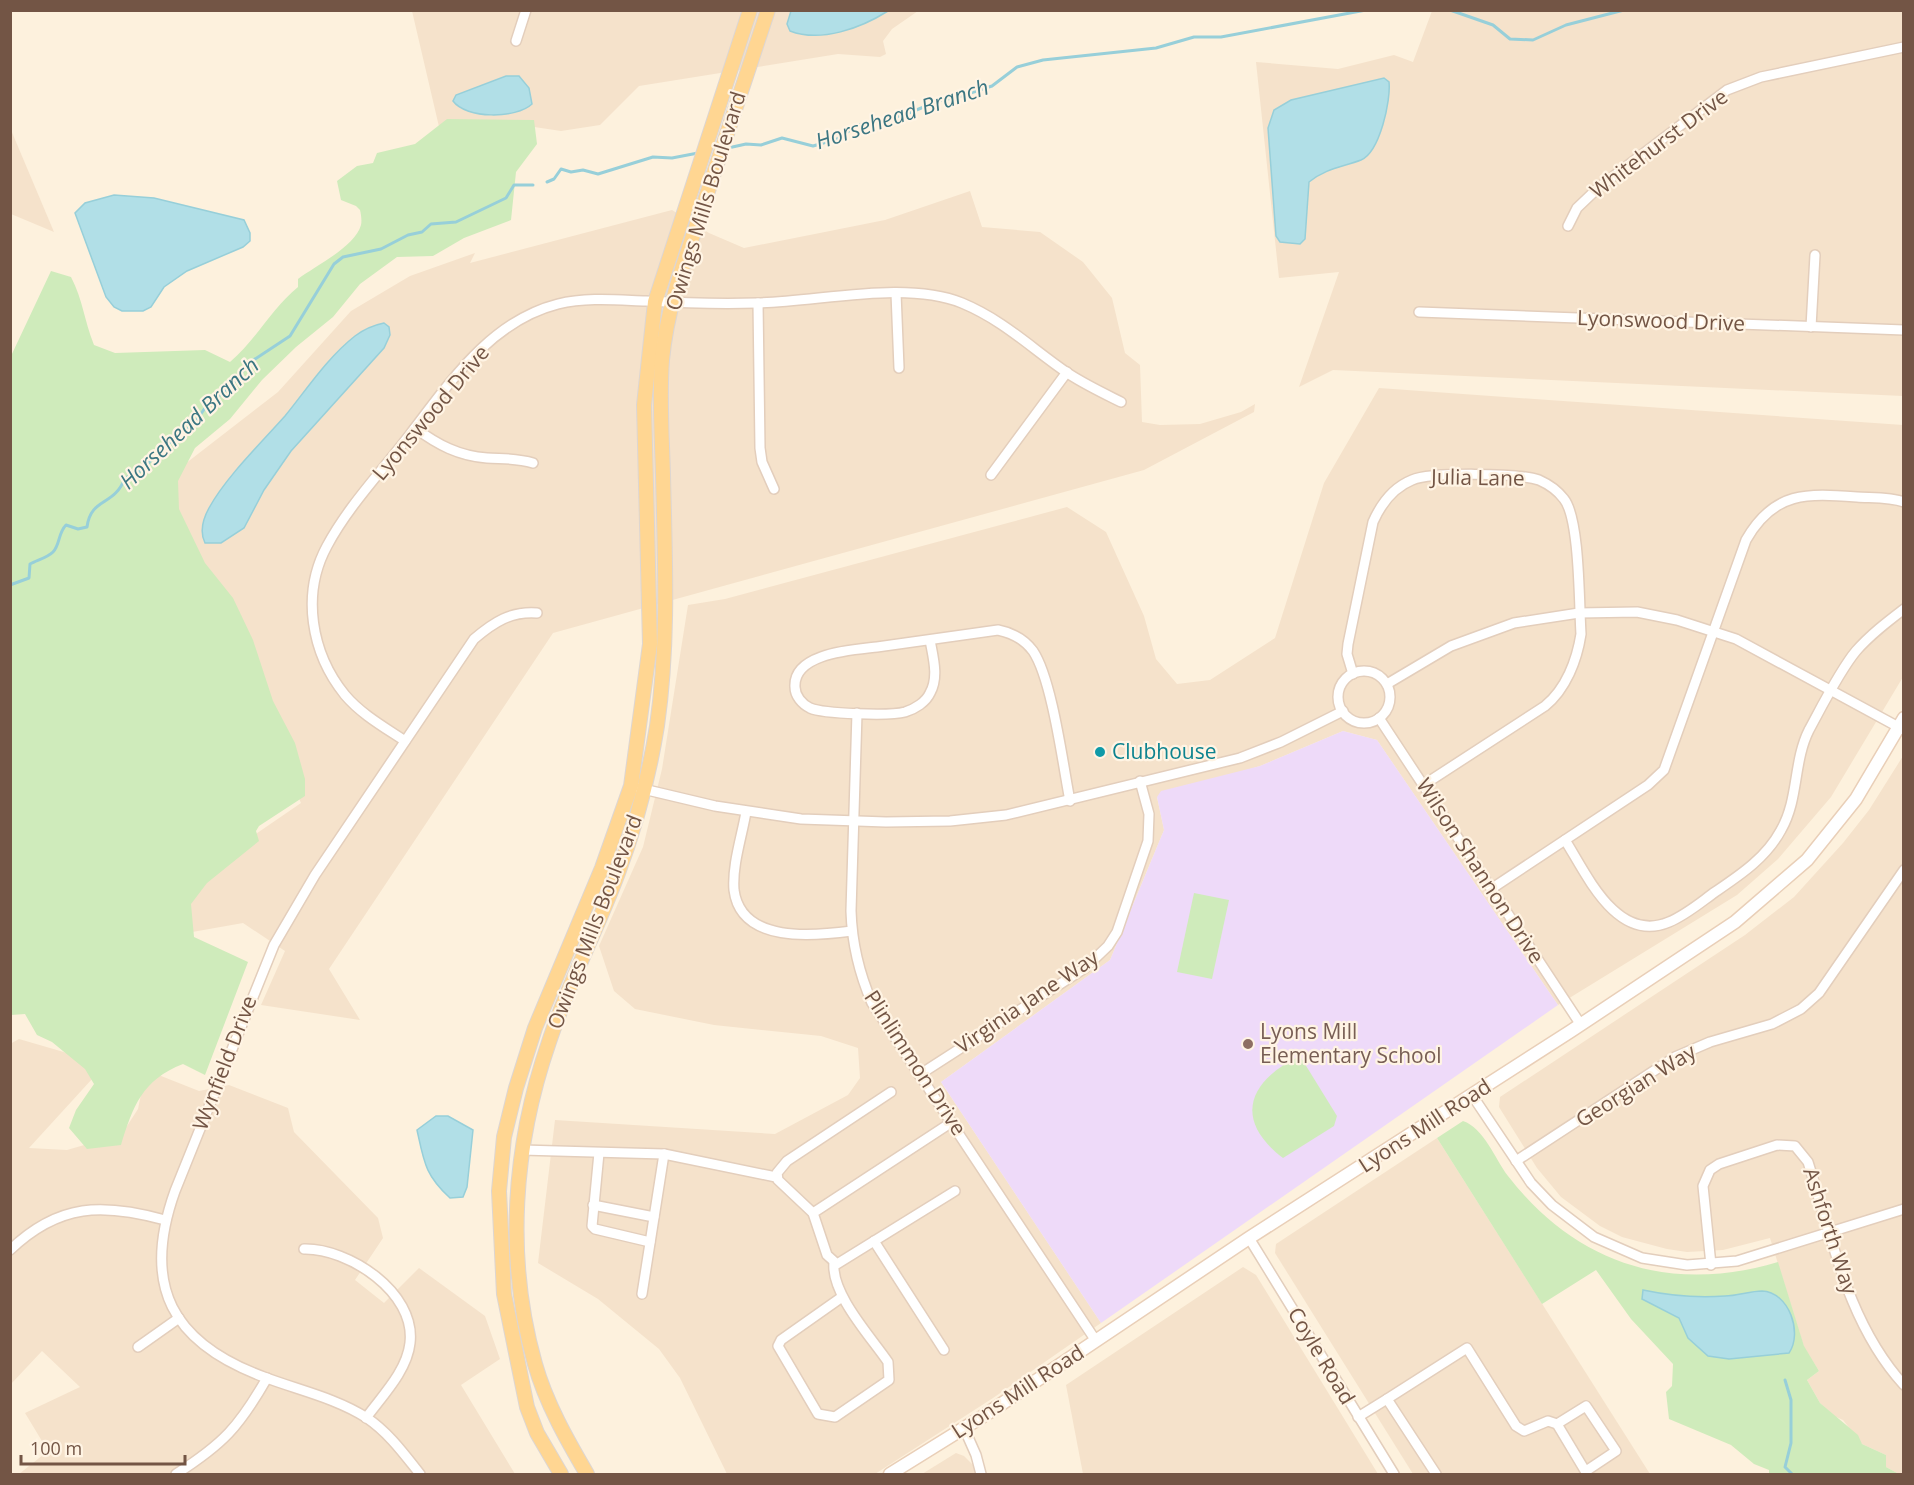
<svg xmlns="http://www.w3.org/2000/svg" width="1914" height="1485" font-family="'Open Sans',sans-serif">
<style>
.residential{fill:#f5e2cb}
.education{fill:#eedaf9}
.green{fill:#cfebbb}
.water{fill:#b1dfe7;stroke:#97cfd9;stroke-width:1.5}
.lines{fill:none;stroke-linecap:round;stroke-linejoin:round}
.stream{stroke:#97cfd9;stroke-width:3}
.minor-casing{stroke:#e3cebc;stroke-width:12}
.secondary-casing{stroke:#e9cfb8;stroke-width:15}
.primary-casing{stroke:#ddd6d2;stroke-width:16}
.minor{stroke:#fff;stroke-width:9}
.secondary{stroke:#fff;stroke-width:12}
.primary{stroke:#ffd692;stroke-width:14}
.culture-dot{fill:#0f9aa8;stroke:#fff4e4;stroke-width:2}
.education-dot{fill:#8d6e63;stroke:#fff4e4;stroke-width:2}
.labels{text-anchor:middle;stroke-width:4.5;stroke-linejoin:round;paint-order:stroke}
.street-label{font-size:21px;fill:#735545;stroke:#fff4e4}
.culture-label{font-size:21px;fill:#0d838f;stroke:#fff4e4;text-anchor:start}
.education-label{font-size:21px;fill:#785e54;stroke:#fff4e4;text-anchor:start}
.water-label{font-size:22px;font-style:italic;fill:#3b7682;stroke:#fff4e4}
</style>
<rect width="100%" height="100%" fill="#fdf1dd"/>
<g class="residential">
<polygon points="412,11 918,11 892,29 883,41 886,54 880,57 838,54 639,86 600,125 561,131 521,125 440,131"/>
<polygon points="1432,11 1903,11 1903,396 1333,370 1299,387 1339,272 1279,278 1256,62 1338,69 1394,55 1413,62"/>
<polygon points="10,130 11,130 54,232 11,214"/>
<polygon points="970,191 982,227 1040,232 1083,262 1112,298 1125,353 1140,365 1142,422 1160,425 1200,424 1241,412 1255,404 1254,412 1144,470 553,633 329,969 360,1020 261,1005 285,951 243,923 181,934 171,892 301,803 163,481 278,392 351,311 410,276 475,253 470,263 672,210 709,233 744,248 885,220"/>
<polygon points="1379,388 1903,425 1903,677 1831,797 1778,859 1737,895 1558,1005 1377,740 1343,731 1260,766 1157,797 1164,830 1110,960 941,1082 1101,1323 993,1398 875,1474 727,1474 680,1378 659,1349 598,1299 538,1263 555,1120 775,1134 848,1095 860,1078 858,1048 821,1036 714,1025 635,1009 614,991 599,946 643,847 662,769 688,605 725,599 1067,507 1106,532 1144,616 1156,659 1177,684 1210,680 1275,638 1324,483"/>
<polygon points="1903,756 1903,1474 1899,1474 1886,1467 1886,1455 1862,1444 1843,1420 1834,1416 1820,1403 1807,1380 1819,1371 1804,1347 1770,1238 1723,1250 1687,1252 1667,1249 1622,1237 1600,1226 1561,1197 1537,1168 1499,1107 1500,1097 1745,935 1794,897 1843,843 1869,810"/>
<polygon points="19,1039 98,1062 103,1067 29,1148 67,1150 105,1139 116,1143 138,1109 146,1070 199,1091 229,1085 288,1108 294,1132 378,1218 383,1238 355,1280 384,1303 419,1268 485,1316 500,1359 461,1385 515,1474 19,1474 48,1451 25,1413 80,1387 42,1351 11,1384 10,1044"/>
<polygon points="1437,1138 1650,1474 1413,1474 1275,1253 1276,1244"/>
<polygon points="1243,1267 1256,1275 1378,1474 1083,1474 1066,1385"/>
<polygon points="956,1453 964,1456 974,1466 976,1474 922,1474"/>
</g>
<polygon class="education" points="1343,731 1377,740 1558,1005 1101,1323 941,1082 1110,960 1164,830 1157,797 1161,791 1260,766"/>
<g class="green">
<path d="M 447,119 L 534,120 L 537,144 L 516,172 L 511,220 L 464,238 L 433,256 L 397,257 L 360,284 L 333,317 L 296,347 L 262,380 L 230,419 L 195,448 L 178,481 L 179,509 L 205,563 L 233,598 L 253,640 L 273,701 L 295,743 L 305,779 L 305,796 L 259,826 L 256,831 L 259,841 L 207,883 L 191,904 L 194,937 L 248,962 L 205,1075 L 183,1064 C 142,1080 133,1106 121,1145 L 87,1149 L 69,1128 L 76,1110 L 94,1084 L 85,1069 L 52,1042 L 37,1035 L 25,1014 L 11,1015 L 11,356 L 51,271 L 71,277 C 83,300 84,320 94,345 L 115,353 L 205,350 L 230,362 C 256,340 272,308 298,287 L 298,279 C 315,266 355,247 361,225 C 362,221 361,214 360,210 L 356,206 L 341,200 L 337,181 L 357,166 L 373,163 L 377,153 L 415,144 Z"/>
<polygon points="1194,893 1229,900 1212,979 1177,972"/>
<path d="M 1300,1056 L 1337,1116 L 1334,1126 L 1283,1158 C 1233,1120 1248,1081 1300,1056 Z"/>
<path d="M 1463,1121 C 1484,1128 1495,1159 1508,1176 C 1577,1265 1671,1294 1778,1262 L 1804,1346 L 1819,1371 L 1807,1380 L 1820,1403 L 1858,1435 L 1862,1444 L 1886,1455 L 1886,1467 L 1899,1474 L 1769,1474 L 1769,1470 L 1754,1464 L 1731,1445 L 1669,1419 L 1666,1392 L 1672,1386 L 1673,1364 L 1631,1319 L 1596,1270 L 1542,1304 L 1437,1138 Z"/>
</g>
<g class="water">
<path d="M 791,11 L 791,10 L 888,11 C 861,28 821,43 790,31 L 787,24 Z"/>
<path d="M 506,76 L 519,76 L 529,88 L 532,104 C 516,119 466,119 453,101 L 456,95 Z"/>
<path d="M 1384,78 L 1389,82 C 1391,100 1380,152 1361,160 C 1343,167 1326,168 1309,182 L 1305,239 L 1300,244 L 1280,242 L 1276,236 L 1268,128 L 1274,110 L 1291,100 Z"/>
<polygon points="114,195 154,198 244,220 250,233 250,241 243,247 187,271 164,287 151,307 143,311 122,311 114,307 106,297 75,213 85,203"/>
<path d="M 384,323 L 389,327 L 390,335 L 384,348 L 291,451 L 264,490 L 244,528 L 221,543 L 205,543 C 199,531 203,519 209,508 C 226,477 261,443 285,416 C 307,389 327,358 355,336 C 363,330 374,325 384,323 Z"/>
<path d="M 436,1116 L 448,1116 L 473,1130 L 467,1187 L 463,1197 L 450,1198 C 425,1175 424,1162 417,1130 Z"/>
<path d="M 1643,1290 C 1671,1296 1696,1298 1725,1296 C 1737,1296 1750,1291 1762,1291 C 1789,1292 1803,1333 1789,1353 L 1729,1359 L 1708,1356 L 1688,1338 L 1679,1318 L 1642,1299 Z"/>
</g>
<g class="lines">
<g class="stream">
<polyline points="1450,10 1493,25 1510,39 1533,40 1566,25 1624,10"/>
<polyline points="728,148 746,144 761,145 782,138 813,146 837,139 858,125 904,115 941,100 955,98 992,86 1017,67 1043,60 1156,48 1194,37 1221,37 1366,10"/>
<polyline points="547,182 554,179 561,169 571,172 583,170 598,174 653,157 672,158 698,153"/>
<path d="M 10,585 L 29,578 L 30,564 C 37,560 47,558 53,552 C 60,545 58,533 66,525 L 78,529 L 87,527 C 91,497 114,507 125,478 L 143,470 L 157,452 L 194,424 L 207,405 L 231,386 L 249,363 L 290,336 L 334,264 L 343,257 L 381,249 L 408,235 L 422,232 L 431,224 L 456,222 L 506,198 L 514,185 L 533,185"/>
<polyline points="1785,1380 1791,1400 1791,1443 1785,1467 1792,1474"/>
</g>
<g class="minor-casing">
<g id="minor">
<polyline points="516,41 526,10"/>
<polyline points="1568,226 1577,208 1598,188 1727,90 1761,77 1904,47"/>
<polyline points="896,293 899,368"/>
<polyline points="758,303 760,448 762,462 774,489"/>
<polyline points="1419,312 1904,330"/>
<polyline points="1811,327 1815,255"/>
<path d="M 415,428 C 438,445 459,456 487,458 C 504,459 517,458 533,463"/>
<polyline points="991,475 1067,372"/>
<path d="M 930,640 C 933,657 939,677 930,693 C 926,702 915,709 905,712 C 890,716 824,714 810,708 C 802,704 795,696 795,687 C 793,653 852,650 877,647 C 917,641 958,636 998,630 C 1013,633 1024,639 1033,651 C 1052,679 1063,765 1070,801"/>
<circle cx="1364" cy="697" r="26"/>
<path d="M 1353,674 L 1347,654 L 1348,644 L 1373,522 C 1381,504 1392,488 1412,480 C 1431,472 1518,473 1539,480 C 1548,484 1558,491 1564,499 C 1580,519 1579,605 1581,634 C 1577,660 1566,689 1545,706 L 1425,784"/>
<polyline points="1387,684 1451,646 1514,623 1579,613 1637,612 1677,620 1736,639 1904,730"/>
<path d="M 857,713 L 851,911 C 852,943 859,973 872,1003 L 1096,1341"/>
<polyline points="1379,718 1581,1025"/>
<path d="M 405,741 C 384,727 361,714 345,695 C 311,653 301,594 327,546 C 349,505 383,470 411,433 C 451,381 491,321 558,304 C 587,297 617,300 646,301 C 683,303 721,304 757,303 C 819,302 905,280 962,303 C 1005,321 1032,349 1069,374 C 1086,385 1103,393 1121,402"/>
<polyline points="639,788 715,806 801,819 886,822 950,821 1006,815 1240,758 1281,742 1343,711"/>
<path d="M 746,812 C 742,836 732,865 734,890 C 741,944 814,936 852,931"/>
<path d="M 1565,840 C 1587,875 1617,944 1669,922 C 1686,915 1701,902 1715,892 C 1740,875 1766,858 1781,830 C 1799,799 1793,762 1809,730 C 1821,708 1840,670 1856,651 C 1870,635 1887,622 1904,609"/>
<path d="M 1491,889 L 1648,785 L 1664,770 L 1746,540 C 1774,491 1807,493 1857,497 C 1872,498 1890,497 1904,502"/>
<polyline points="919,1075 1085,968 1108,946 1117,932 1148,841 1149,814 1140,781"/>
<polyline points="1472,1095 1531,1183 1552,1205 1594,1237 1642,1258 1687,1265 1737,1261 1904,1209"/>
<polyline points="952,1122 813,1213 827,1255 837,1264 955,1191"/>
<polyline points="522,1150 664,1154 776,1177"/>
<polyline points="599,1153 592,1226 595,1229 650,1242"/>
<polyline points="1516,1161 1675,1057 1710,1042 1772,1024 1801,1009 1819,993 1904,870"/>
<polyline points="593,1205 654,1217"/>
<polyline points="813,1213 778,1180 777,1173 787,1161 891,1092"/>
<polyline points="1249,1238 1394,1474"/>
<polyline points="874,1241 944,1350"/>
<path d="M 304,1249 C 348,1248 416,1292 410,1343 C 407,1371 382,1396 366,1418"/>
<path d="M 10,1250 C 59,1203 103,1203 165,1220"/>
<path d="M 834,1263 C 831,1294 871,1337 888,1362 L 889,1380 L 835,1417 L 818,1414 L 778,1346 L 781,1340 L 842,1297"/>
<path d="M 1711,1265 L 1703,1186 L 1710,1170 L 1719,1164 L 1777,1145 L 1795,1146 L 1808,1162 C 1832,1238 1848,1324 1904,1385"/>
<polyline points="642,1294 664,1154"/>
<polyline points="138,1347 179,1318"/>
<polyline points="1358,1417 1387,1399"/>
<polyline points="964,1428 976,1455 981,1474"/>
<polyline points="1586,1471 1616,1451 1586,1406 1557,1424 1587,1474"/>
<path d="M 176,1474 C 223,1444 239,1427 267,1378"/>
<path d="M 420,1474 C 404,1454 389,1433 367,1418 C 336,1398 298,1390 264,1377 C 172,1343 141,1286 175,1191 L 274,945 L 315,875 L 474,639 C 494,622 511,611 537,613"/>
<polyline points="1436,1474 1387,1399 1467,1348 1516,1426 1524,1431 1548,1421 1557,1424"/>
</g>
</g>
<g class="secondary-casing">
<polyline id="secondary" points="890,1474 985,1415 1249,1238 1571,1031 1735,922 1807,860 1856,799 1904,718"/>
</g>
<g class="primary-casing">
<g id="primary">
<polyline points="561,1474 537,1433 527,1407 504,1294 499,1191 504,1137 516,1088 535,1028 602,868 631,786 650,644 644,405 655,302 750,10"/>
<path d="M 587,1474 C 567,1440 546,1403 535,1364 C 505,1258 513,1146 549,1042 C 568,984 597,930 618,873 C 636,825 649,776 657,726 C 669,642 665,559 663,475 C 662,437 659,398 662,360 C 667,306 686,257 703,206 C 724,141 746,76 768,10"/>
</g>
</g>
<use href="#minor" class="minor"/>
<use href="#secondary" class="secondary"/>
<use href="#primary" class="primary"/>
</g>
<circle class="culture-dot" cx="1100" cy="752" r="6"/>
<circle class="education-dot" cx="1248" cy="1044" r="6"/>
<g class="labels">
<g class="street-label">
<text transform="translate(1659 144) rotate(-37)" y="7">Whitehurst Drive</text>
<text transform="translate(706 201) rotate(-73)" y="7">Owings Mills Boulevard</text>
<text transform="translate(1661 321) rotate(2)" y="7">Lyonswood Drive</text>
<text transform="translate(431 413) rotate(-50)" y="7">Lyonswood Drive</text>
<text transform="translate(1478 478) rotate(1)" y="7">Julia Lane</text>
<text transform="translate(1480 871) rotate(57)" y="7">Wilson Shannon Drive</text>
<text transform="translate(595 922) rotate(-69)" y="7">Owings Mills Boulevard</text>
<text transform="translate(1027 1002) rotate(-34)" y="7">Virginia Jane Way</text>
<text transform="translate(225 1063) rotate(-69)" y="7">Wynfield Drive</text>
<text transform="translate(915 1063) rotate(57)" y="7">Plinlimmon Drive</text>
<text transform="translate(1636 1086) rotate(-32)" y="7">Georgian Way</text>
<text transform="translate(1425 1126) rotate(-33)" y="7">Lyons Mill Road</text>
<text transform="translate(1830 1231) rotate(72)" y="7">Ashforth Way</text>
<text transform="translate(1321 1356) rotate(59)" y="7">Coyle Road</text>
<text transform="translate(1018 1392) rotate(-33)" y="7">Lyons Mill Road</text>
</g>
<g class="culture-label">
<text x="1112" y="759">Clubhouse</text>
</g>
<g class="education-label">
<text x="1260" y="1039">Lyons Mill<tspan x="1260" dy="24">Elementary School</tspan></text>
</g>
<g class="water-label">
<text transform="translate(902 114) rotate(-18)" y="8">Horsehead Branch</text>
<text transform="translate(189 423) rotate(-43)" y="8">Horsehead Branch</text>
</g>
</g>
<rect width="1914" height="1485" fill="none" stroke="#735545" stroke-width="24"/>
<path d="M21 1455v9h164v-9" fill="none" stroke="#735545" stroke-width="3"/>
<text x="30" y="1455" font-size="18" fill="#735545" stroke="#fff4e4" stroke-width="4.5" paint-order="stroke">100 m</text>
</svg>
